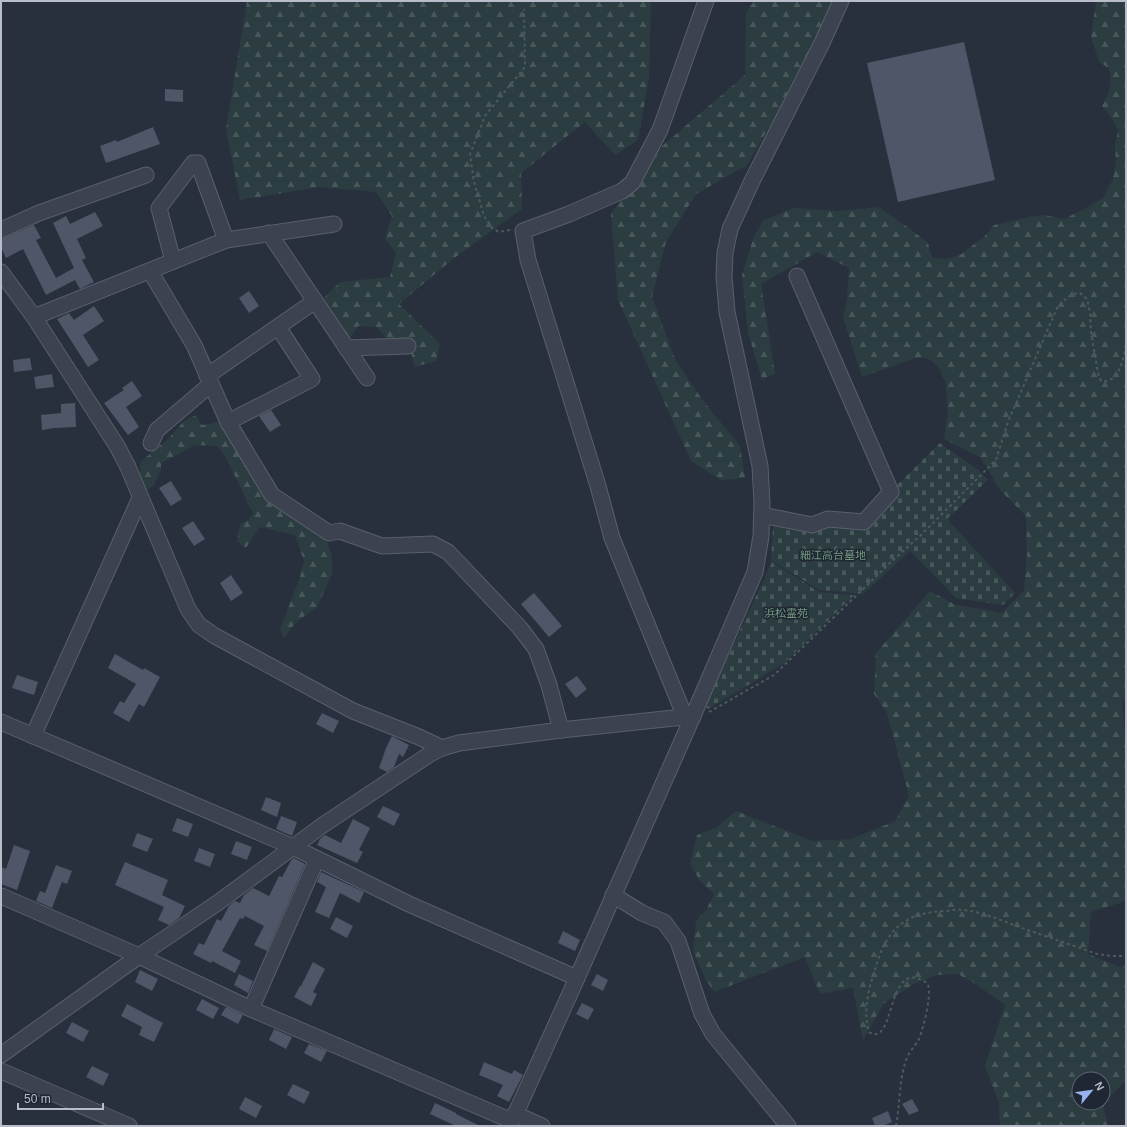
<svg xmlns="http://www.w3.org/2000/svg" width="1127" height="1127" font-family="Helvetica,'Noto Sans JP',sans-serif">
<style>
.forest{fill:url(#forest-firs);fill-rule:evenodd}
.cemetery{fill:url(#cemetery-stones)}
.building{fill:#4e5667}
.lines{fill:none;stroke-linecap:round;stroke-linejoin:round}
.minor-casing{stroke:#59606c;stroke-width:17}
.path{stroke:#4a5a5e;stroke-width:2;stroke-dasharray:3 3;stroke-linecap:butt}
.minor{stroke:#3c424f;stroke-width:15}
.labels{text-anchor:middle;stroke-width:3;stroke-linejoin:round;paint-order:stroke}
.park-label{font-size:11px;fill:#71987d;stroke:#202734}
</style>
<defs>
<pattern id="forest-firs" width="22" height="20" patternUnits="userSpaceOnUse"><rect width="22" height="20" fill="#2b3d40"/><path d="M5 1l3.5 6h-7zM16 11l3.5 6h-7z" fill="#48575a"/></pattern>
<pattern id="cemetery-stones" width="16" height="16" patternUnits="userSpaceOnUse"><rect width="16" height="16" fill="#2b3d40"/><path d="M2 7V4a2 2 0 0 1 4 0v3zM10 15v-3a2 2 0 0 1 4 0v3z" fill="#48575a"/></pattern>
</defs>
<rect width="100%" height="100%" fill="#28303e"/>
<g class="forest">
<polygon points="247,1 651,1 649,78 638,140 615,155 585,122 521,173 522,209 453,259 399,304 440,344 436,361 415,367 407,339 386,338 377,327 358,326 348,342 322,300 340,282 390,277 396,253 385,238 392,216 376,192 319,187 240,200 226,129"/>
<polygon points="754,1 842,1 815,56 762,139 747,165 696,194 666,242 652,297 676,361 704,402 740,446 745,478 721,480 691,461 618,300 611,214 661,147 745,75 746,13"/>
<path d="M 1096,1 L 1126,1 L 1126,699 L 1122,700 L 1126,749 L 1126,901 L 1091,912 L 1088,954 L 1120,967 L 1126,965 L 1126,1082 L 1123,1083 L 1103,1104 L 1108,1126 L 1000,1126 L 999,1103 L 985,1066 L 1005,1005 L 977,985 L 958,974 L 937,975 L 914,984 L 883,1004 L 863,1041 L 853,988 L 820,994 L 805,957 L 714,992 L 706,980 L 693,951 L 696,921 L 706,910 L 714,894 L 700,881 L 690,864 L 697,835 L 717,827 L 736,811 L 813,841 L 851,839 L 895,821 L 909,796 L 887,713 L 874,694 L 876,653 L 930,591 L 954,604 L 1002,613 L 1024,590 L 1027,553 L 1026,516 L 1001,491 L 980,457 L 944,439 L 948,411 L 945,381 L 939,368 L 932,361 L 925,358 L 915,358 L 862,377 L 843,317 L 847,299 L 849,268 L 817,252 L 761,284 L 775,374 L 762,379 L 748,333 L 742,275 L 754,236 L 763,221 L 793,208 L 839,211 L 878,207 L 909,228 L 928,243 L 932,258 L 946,259 L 960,255 L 984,237 L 994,225 L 1034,216 L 1043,215 L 1064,219 L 1082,210 L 1103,198 L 1113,179 L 1116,160 L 1115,146 L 1118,130 L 1111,117 L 1102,106 L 1107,97 L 1111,83 L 1109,69 L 1099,61 L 1091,37 ZM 1079,1079 L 1103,1079 L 1103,1103 L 1079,1103 Z"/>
<polygon points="196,415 202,425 225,421 239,447 277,508 325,535 332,556 332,574 317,607 296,622 284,638 280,629 300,577 304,561 295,535 260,527 246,548 237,541 240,525 249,519 253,513 225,456 217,446 195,445 161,463 161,470 153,486 145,491 140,474 140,462 168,439 184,421"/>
</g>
<g class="cemetery">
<polygon points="940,443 978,470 988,480 947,519 1015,593 1003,605 956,598 910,551 863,594 819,590 771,560 774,512 814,523 858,523"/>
<polygon points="772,562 819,592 854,595 783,664 708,709 705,706"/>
</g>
<g class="building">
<polygon points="964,42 995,180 898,202 867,63"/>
<polygon points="165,89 183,90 183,102 165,101"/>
<polygon points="153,127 160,144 106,163 100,146 116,140 117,142"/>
<polygon points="95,212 103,226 77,239 86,258 82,260 94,282 80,289 75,280 46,295 23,249 6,258 1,247 1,239 34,225 41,238 36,240 56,278 74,268 53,223 66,216 70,224"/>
<polygon points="249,291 259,306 249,313 239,298"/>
<polygon points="94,306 104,321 83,335 99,360 88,367 57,319 69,313 74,320"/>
<polygon points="30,358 32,370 14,372 13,360"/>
<polygon points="52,374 54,387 36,389 34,377"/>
<polygon points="132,381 142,396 126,407 139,427 128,435 104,403 124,390 122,388"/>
<polygon points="75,403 76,427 55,428 42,430 41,415 61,413 61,404"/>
<polygon points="271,410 281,425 270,432 259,416"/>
<polygon points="171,481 182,499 171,506 159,488"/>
<polygon points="193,521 205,539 194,546 182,528"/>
<polygon points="231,575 243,593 231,601 220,583"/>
<polygon points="534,593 562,626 549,637 521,604"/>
<polygon points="115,654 143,670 144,668 160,677 144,707 139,704 129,722 113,713 120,701 124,703 136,684 108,668"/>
<polygon points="17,675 38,682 34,695 12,688"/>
<polygon points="577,676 587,689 576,698 565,684"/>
<polygon points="322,713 339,721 333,733 316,724"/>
<polygon points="392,736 409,745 403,757 399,754 394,767 387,772 379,768 386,748"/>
<polygon points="266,797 281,803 277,817 261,810"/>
<polygon points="383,806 400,814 394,826 377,817"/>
<polygon points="281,816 297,822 292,836 276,829"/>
<polygon points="177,818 193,824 188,837 172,831"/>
<polygon points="353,819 370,828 359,850 363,852 357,863 317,845 320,839 325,835 341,843"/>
<polygon points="137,833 153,839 147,852 132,846"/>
<polygon points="236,841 252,847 247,860 231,854"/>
<polygon points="14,845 30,851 17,890 1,884 1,867 6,869"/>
<polygon points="199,848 215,854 210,867 194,861"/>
<polygon points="294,858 305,864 267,951 254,945 264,926 245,916 243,919 240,918 222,951 241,961 235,973 212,961 211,963 193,954 199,943 204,945 217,919 221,921 229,906 235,901 240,903 244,895 253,888 269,896 279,876 282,877 292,859"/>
<polygon points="125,862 168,880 162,895 185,906 179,918 169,925 158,920 164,907 115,885"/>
<polygon points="56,865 72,871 67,884 62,882 52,908 36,901 40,891 45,893"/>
<polygon points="321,872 364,892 359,903 340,893 329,918 315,912 326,887 317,882"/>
<polygon points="336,917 353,926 347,938 330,929"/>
<polygon points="563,931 580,940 575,951 558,943"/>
<polygon points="313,962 325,969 313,992 317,994 311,1006 294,997 300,986 301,986"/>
<polygon points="140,970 158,979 152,991 135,982"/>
<polygon points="239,974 253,981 248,993 234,985"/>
<polygon points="597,974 608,980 603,991 591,985"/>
<polygon points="202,999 219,1008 213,1019 196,1010"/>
<polygon points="582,1003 594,1009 588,1020 576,1014"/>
<polygon points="127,1004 163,1023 154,1042 139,1035 142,1027 121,1016"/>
<polygon points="226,1007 243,1015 238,1024 221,1015"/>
<polygon points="72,1022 89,1031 83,1042 66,1033"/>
<polygon points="274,1029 292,1037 286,1049 269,1040"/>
<polygon points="309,1044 327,1051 321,1062 304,1053"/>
<polygon points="484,1062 512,1074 514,1070 523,1075 509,1102 497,1096 503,1085 479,1075"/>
<polygon points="92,1066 109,1074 103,1086 86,1077"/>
<polygon points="293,1084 310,1092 304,1104 287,1095"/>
<polygon points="245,1097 262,1106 256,1118 239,1109"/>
<polygon points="912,1099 919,1111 909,1115 902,1104"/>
<polygon points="435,1103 456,1113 456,1114 480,1126 456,1126 430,1114"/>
<polygon points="888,1111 892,1122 883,1126 875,1126 872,1118"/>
</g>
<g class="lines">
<g class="minor-casing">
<g id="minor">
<polyline points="1,230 39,213 146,175"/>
<polyline points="269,233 367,378"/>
<polyline points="173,261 159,208 193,163 198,163 226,240"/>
<polyline points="150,271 194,345 228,422 272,495 329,533 340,531 382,546 433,544 448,552 520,628 536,649 549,685 561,730"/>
<polyline points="1,272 34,317 117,446 128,467 188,609 199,625 215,636 353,711 419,737 442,748 459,743 561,730 693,716"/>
<polyline points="34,317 226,240 334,224"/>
<polyline points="346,348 408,346"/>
<polyline points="207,376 315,301"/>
<polyline points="228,422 312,379 278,327"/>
<polyline points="151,443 157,430 211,384"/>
<polyline points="762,515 812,525 828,519 864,522 891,492 797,276"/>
<polyline points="693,716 683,712 612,538 598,486 528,260 523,231 569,214 622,191 632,183 660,130 706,1"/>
<polyline points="1,722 293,847 409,904 577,978"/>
<polyline points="33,736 140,498"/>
<polyline points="613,895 642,913 664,922 678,941 702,1014 713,1034 788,1126"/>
<polyline points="1,896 139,956 251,1009 512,1121"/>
<polyline points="251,1009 317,859"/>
<polyline points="1,1055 139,956 216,904 323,825 430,754 442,748"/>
<polyline points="1,1071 129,1126"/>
<polyline points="515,1114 542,1126"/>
<polyline points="510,1126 577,978 693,716 755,572 761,536 762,503 760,466 727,312 724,277 725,253 730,229 752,181 822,43 841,1"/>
</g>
</g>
<g class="path">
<polyline points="510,230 499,232 492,228 484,216 474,182 470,154 485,116 525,67 524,9"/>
<path d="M 709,712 L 774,675 L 891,562 L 922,534 L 996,460 L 1008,422 L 1057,308 C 1065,300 1068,294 1080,293 L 1087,299 L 1090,312 L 1091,332 L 1098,373 L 1101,381 C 1119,383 1122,362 1126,348"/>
<path d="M 896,1126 C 900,1104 899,1081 906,1060 C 909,1052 915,1046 919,1039 C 923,1029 932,995 928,985 C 926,981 920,979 916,978 C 888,971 893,1048 869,1032 C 862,1008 870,985 877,963 C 888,927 908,912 946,911 C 952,910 958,909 964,910 C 987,913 1009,924 1031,931 C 1053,939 1075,946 1097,954 L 1111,956 L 1126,956"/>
</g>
<use href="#minor" class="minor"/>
</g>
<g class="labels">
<g class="park-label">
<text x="833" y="559">細江高台墓地</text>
<text x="786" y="617">浜松霊苑</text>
</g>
</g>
<rect width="1127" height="1127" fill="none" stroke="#b8bdc9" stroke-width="4"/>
<g transform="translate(1091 1091) rotate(61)"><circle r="19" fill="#202734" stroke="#5d6370"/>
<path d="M0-3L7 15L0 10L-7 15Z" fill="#96b2f0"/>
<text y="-6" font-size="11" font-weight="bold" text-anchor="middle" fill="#b8bdc9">N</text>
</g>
<path d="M18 1103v6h85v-6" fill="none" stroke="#b8bdc9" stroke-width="2"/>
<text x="24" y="1103" font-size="12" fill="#b8bdc9" stroke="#202734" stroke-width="3" paint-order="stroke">50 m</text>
</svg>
